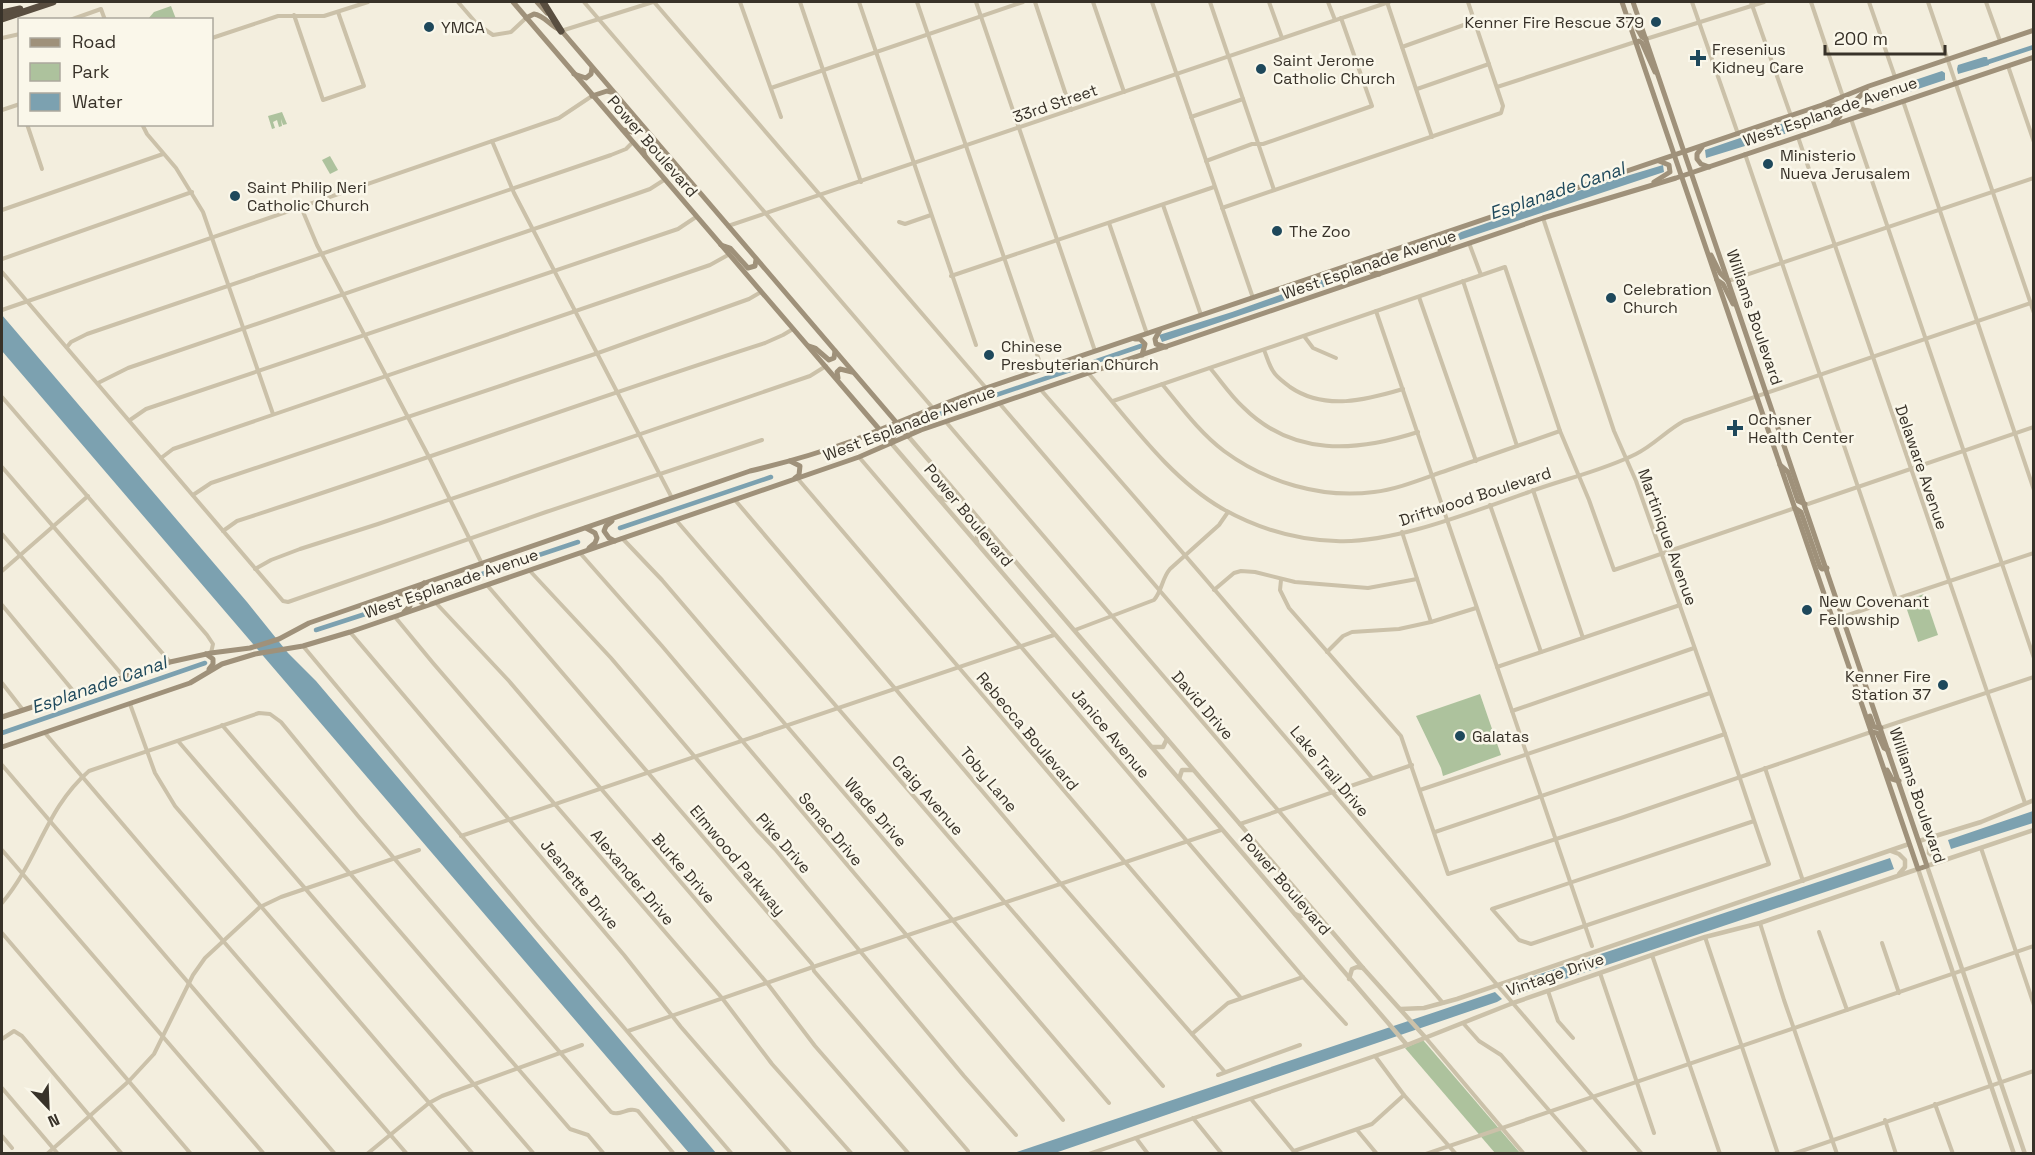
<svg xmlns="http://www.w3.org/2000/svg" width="2035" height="1155" font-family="'Space Grotesk',sans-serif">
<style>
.green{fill:#adc29d}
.water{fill:#7ca1b0}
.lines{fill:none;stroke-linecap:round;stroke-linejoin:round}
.canal{stroke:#7ca1b0;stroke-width:4.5}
.minor{stroke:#cbc1a9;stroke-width:4}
.tertiary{stroke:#cbc1a9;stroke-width:4.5}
.secondary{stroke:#9f917a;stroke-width:5}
.motorway{stroke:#594e40;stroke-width:7}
.poi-dot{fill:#1e485b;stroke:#faf7ea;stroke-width:2}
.labels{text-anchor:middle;stroke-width:5;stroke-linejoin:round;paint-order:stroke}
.poi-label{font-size:16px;fill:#383229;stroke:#faf7ea;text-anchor:start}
.street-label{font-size:16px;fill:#383229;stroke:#faf7ea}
.water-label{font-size:18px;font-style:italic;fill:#1e485b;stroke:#faf7ea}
</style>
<rect width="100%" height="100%" fill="#f3eede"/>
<g class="green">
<polygon points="171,6 176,19 148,19 154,12"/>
<polygon points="282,112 287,124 283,125 281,119 282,126 279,127 277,120 273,122 275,128 272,129 268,116"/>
<polygon points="330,156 338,170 330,174 322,160"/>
<polygon points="1924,594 1938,635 1918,642 1904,601"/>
<polygon points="1480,694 1501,755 1443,776 1441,768 1416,716"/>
<polygon points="1423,1040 1520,1153 1495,1153 1405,1048"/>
</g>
<g class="water">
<polygon points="1984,57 1987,57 1989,65 1958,74 1957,69 1958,65"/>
<polygon points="1942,71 1945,73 1945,80 1879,102 1876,93"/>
<polygon points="1816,112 1820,123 1706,158 1705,150"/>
<polygon points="1663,165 1664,172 1460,240 1458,234 1461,232 1590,187"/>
<polygon points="1355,268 1360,268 1362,274 1162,342 1159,335 1232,312"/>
<polygon points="2,315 247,602 288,653 316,681 716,1153 689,1153 2,351"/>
<polygon points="2033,811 2033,823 1951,849 1948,840"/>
<polygon points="1890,858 1894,869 1517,995 1510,987 1525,979"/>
<polygon points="1495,992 1502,999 1497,1002 1055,1153 1011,1154"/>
</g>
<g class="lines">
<g class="canal">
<polyline points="1985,63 2034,47"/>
<polyline points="928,418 1141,346"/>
<polyline points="620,528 771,477"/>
<polyline points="434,590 578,542"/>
<polyline points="316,630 393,605"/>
<polyline points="2,733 205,663"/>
</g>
<g class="minor">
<polyline points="458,2 477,24 493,35 511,32 526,18"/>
<polyline points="584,2 932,407"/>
<polyline points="654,2 986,388"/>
<polyline points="740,2 781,117"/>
<polyline points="800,2 861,182"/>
<polyline points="859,2 976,345"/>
<polyline points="917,2 1042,369"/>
<polyline points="976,2 1095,351"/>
<polyline points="1035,2 1071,110"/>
<polyline points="1093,2 1124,92"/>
<polyline points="1152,2 1253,298"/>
<polyline points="1210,2 1274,190"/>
<polyline points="1269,2 1282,38"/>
<polyline points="1328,2 1335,20"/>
<polyline points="1387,2 1432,137"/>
<polyline points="1692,2 1738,134"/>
<polyline points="1751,2 1791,116"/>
<polyline points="1811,2 1843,97"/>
<polyline points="1869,2 1895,77"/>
<polyline points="1928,2 2034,313"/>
<polyline points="1986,2 2000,41"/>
<polyline points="294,15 323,100 364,86 338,12"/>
<polyline points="70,20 101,9 105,20"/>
<polyline points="561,31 653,2"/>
<polyline points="2,38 20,34"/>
<polyline points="212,38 278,16 324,16 368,2"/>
<polyline points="1646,39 1764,2"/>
<polyline points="1402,47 1475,21"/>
<polyline points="2008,66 2034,142"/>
<polyline points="1497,87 1635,42"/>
<polyline points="771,88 1023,2"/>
<polyline points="1417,89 1489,64"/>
<polyline points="1903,101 2034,490"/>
<polyline points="2,110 20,104"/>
<polyline points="1191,117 1243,99"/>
<polyline points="1851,119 2034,658"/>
<polyline points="27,124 42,169"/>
<polyline points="142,124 147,134 176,168 203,212 273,414"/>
<polyline points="1798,137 2025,803"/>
<polyline points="492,141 514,193 672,498"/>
<polyline points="1745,154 1896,599"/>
<polyline points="1206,161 1252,144 1263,144 1372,106 1341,18"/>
<polyline points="1163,205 1201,315"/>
<polyline points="301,207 317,245 429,457 482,564"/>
<polyline points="1222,208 1501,113 1503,106 1468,2"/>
<polyline points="2,210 163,154"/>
<path d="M 1543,218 L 1614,431 L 1636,481 L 1725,734 C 1740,778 1754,821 1769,864 L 1531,944 L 1519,940 L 1492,909 L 1754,821"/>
<polyline points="899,222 905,224 931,215"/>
<polyline points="1109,223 1147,334"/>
<polyline points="728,226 1389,2"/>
<polyline points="1469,243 1481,275"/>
<polyline points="2,259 192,192"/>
<polyline points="2,272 283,601 288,602 546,512 762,440"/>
<polyline points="951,276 1214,187"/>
<polyline points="1463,281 1517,446"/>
<polyline points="1728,281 2034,178"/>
<polyline points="1419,297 1476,461"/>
<polyline points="2,310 559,118 592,96"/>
<polyline points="1376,311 1592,946"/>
<polyline points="1304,336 1313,348 1336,358"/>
<polyline points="67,347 71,342 87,334 611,155 626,149 632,143"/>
<path d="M 1264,350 C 1267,357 1269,365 1273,371 C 1277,378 1284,382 1290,387 C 1325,411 1366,400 1403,389"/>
<path d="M 1210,368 C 1221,381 1231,396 1243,407 C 1293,457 1356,452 1418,432"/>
<path d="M 1089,374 C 1128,419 1170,479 1223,509 C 1257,528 1297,540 1336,541 C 1393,544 1474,511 1529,492 C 1564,479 1602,471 1636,454 C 1654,445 1667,430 1684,421 L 2034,302"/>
<polyline points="98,383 128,368 633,195 650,189 664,180"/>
<path d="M 1162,384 C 1181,407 1200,433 1224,451 C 1266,482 1321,499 1374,492 C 1399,489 1424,478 1448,470 C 1485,457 1523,444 1560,431"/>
<path d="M 1041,390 C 1153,518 1265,646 1372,778"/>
<polyline points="2,397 207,635 213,644 211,653"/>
<polyline points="1113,401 1505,267 1560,431 1589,500 1614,570 1795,508"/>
<polyline points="1000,404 1642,1154"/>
<polyline points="130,420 146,409 678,229 696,217"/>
<polyline points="946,422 1443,1003"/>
<polyline points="859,457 1303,977 1346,1024"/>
<polyline points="161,458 173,449 710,265 728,255"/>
<polyline points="2,467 170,662"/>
<polyline points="798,479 1241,998"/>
<polyline points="1533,490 1583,638"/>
<polyline points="193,495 211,483 598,353 749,299 761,292"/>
<polyline points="735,500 1061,884 1225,1072"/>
<polyline points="1490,505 1541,652"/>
<polyline points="1805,505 2034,427"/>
<polyline points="676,520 1163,1086"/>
<path d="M 223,531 L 237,521 C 414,464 588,400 765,343 L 783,335 L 793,329"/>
<polyline points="1402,532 1431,622"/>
<polyline points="2,534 124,677"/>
<path d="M 622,538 L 662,580 C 811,755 959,930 1109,1103"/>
<polyline points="580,553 662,646 1063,1120"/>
<polyline points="255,569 271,560 300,549 378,524 810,376 826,366"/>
<polyline points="2,571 88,496"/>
<polyline points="530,571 611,658 757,830 775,849 964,1076 1016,1135"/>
<polyline points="1281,580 1280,590 1289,608 1401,736 1448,874 1621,818 1871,732"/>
<polyline points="487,585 812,964 814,971 968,1151"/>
<polyline points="1214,590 1234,573 1241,571 1255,572 1295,582 1368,588 1417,579"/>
<polyline points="436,603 509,681 767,983 815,1046 909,1154"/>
<polyline points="2,605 75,693"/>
<polyline points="395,617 433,663 722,998 772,1064 852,1154"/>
<polyline points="1833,620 2034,553"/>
<path d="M 1075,630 L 1154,600 C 1162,591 1162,578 1170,569 L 1219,525 L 1228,512"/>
<polyline points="350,632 624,955 681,1027 791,1154"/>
<polyline points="303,646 536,925 732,1154"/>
<polyline points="1327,652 1343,636 1352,632 1399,629 1431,622 1476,608"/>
<polyline points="1497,667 1680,605"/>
<polyline points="2,683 23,710"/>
<polyline points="130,704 155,773 175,806 473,1154"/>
<polyline points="1512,711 1694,648"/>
<polyline points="222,725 570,1129 588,1135 604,1154"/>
<polyline points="1881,728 2034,677"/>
<polyline points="45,733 155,862 407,1154"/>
<polyline points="178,741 534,1154"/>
<polyline points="2,765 335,1154"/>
<polyline points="1765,768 1803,881"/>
<polyline points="1420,790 1710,693"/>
<polyline points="1240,824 1412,765"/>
<polyline points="1435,832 1725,734"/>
<polyline points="461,836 1054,635"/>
<polyline points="1981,848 2034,1005"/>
<polyline points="2,850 264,1154"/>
<path d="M 2,903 C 38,861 45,809 89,771 L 259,713 L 270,714 L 281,722 L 358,816 L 611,1112 C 620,1117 628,1106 638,1111 L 674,1154"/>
<polyline points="1760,923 1784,1000 1837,1154"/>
<polyline points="1819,932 1847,1010"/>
<polyline points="2,933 191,1154"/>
<polyline points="1705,937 1778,1154"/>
<polyline points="1882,943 1899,993"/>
<polyline points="1652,955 1720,1154"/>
<polyline points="1600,973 1654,1133"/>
<polyline points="1548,991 1558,1021 1573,1038"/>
<polyline points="1463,1023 1479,1041 1501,1055 1587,1154"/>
<polyline points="628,1031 813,967 1221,830"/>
<polyline points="1192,1034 1228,1003 1303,977"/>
<polyline points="1425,1037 1524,1154"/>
<polyline points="2,1039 14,1031 22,1036 122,1154"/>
<polyline points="1375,1056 1404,1095 1456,1154"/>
<polyline points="1218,1075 1300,1045"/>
<polyline points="2,1088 58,1154"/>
<polyline points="1251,1099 1296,1154"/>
<polyline points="1935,1104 1953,1154"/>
<polyline points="1193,1118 1222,1154"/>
<polyline points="1885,1120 1896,1154"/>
<polyline points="1357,1130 1377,1154"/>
<polyline points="2,1136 12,1148"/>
<polyline points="1136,1138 1148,1154"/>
<polyline points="1294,1151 1372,1124 1404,1095"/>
<polyline points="47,1154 129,1081 154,1054 193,975 205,958 260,907 281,897 419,850"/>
<polyline points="367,1154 429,1103 442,1096 582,1045"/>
<polyline points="1089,1154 1407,1045"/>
<polyline points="1426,1154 2034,946"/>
<polyline points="1793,1154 2034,1071"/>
</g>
<g class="tertiary">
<polyline points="908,436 1363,968 1425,1037"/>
<polyline points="891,443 1407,1045 1513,1003 1652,955 1705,937 1760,923 1918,869 2014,1154"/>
<path d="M 938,497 L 946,500 C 952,497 952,494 952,488"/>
<path d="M 977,543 L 977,536 C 983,532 987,534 992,538"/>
<polyline points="1152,747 1163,747 1167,739"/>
<polyline points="1179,779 1182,770 1193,770"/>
<polyline points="1934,838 1929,844 1929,853 1935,858 1943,859"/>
<polyline points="1919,841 1981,822 2034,800"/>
<polyline points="1891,851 1899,854 1905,860 1905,867 1899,874"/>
<polyline points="1295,914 1300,916 1308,914 1310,907"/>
<polyline points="1349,979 1352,969 1357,967 1363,968"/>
<polyline points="1401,1009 1424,1008 1457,999 1909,844"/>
<polyline points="2025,1154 1927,866 2034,830"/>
</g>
<g class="secondary">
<polyline points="513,2 891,443"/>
<polyline points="537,2 547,13"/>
<polyline points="1622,2 1918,869 1927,866 1633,2"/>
<polyline points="1630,16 1642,37 1646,39"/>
<path d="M 526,18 L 534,14 C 544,15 550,26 560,30"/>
<polyline points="560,29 908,436"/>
<polyline points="1636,42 1639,41 1642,43 1655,72"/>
<polyline points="574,74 586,78 591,74 592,68"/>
<polyline points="1866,90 1857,99 1856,105 1860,109 1870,111"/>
<polyline points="592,96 607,91 611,92"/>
<polyline points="1828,106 1834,106 1839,111 1840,116 1833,124"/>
<polyline points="623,130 632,132 640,124"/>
<polyline points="1702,147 1697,154 1697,159 1701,164 1709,167"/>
<polyline points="645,156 643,150 648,142 652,143 657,148"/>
<polyline points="1654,182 1670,172 1669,165 1659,161"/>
<polyline points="1437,237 1445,238 1449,241 1448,246 1440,250"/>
<polyline points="721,245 730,248 748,268 755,266 756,260"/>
<polyline points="1711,255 1720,273 1728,281"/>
<polyline points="1373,260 1368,264 1368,268 1372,272 1379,274"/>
<polyline points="1717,280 1723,284 1733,304"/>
<polyline points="1160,330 1155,339 1156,344 1166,347"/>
<polyline points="1135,339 1140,339 1145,344 1142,355"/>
<polyline points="809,346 815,348 829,360 834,358 835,351"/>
<polyline points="838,378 837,372 840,369 852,372"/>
<polyline points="914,416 909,424 912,430 919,430"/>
<polyline points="891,443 897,429 896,423"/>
<polyline points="790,461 800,466 799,475 795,478"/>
<polyline points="1780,465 1788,472 1798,501 1805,504"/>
<polyline points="1795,508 1801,512 1820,567 1822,569 1827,568"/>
<polyline points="612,521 606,526 604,531 609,538 615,541"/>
<polyline points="586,528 595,533 597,538 595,543 589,548"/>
<polyline points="424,583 420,587 418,597 421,602 428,604"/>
<polyline points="397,594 404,594 409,600 410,606 404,612"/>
<polyline points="206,654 213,659 213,664 209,669"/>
<polyline points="1870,716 1874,727 1881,728"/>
<path d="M 2,717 L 170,662 L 211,653 L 250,648 L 279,639 L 309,623 L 750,471 C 784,463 819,453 852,441 C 897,423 941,404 986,388 L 1822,105 L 1869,86 L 2034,30"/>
<polyline points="1871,732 1877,733 1884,748 1888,750"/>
<polyline points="2,747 190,683 222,664 255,654 303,646 350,632 859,457 921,430 1543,218 1676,178 2034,57"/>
<polyline points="1887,770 1892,779 1899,781"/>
</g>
<g class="motorway">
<polyline points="543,2 561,31"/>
<polyline points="2,13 20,9"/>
<polyline points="2,19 53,2"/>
</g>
</g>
<g class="poi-dot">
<circle cx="1656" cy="22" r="6"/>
<circle cx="429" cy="27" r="6"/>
<path d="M1695 49h6v6h6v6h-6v6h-6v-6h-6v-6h6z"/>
<circle cx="1261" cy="69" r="6"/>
<circle cx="1768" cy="164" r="6"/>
<circle cx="235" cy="196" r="6"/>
<circle cx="1277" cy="231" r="6"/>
<circle cx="1611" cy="298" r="6"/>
<circle cx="989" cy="355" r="6"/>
<path d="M1732 419h6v6h6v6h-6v6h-6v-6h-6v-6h6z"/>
<circle cx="1807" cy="610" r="6"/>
<circle cx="1943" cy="685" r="6"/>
<circle cx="1460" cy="736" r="6"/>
</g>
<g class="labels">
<g class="poi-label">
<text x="1644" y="28" text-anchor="end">Kenner Fire Rescue 379</text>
<text x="441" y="33">YMCA</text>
<text x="1712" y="55">Fresenius<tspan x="1712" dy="18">Kidney Care</tspan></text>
<text x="1273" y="66">Saint Jerome<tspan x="1273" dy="18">Catholic Church</tspan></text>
<text x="1780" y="161">Ministerio<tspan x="1780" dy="18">Nueva Jerusalem</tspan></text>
<text x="247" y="193">Saint Philip Neri<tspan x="247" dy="18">Catholic Church</tspan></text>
<text x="1289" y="237">The Zoo</text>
<text x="1623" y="295">Celebration<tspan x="1623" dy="18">Church</tspan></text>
<text x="1001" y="352">Chinese<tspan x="1001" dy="18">Presbyterian Church</tspan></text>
<text x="1748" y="425">Ochsner<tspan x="1748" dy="18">Health Center</tspan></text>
<text x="1819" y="607">New Covenant<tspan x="1819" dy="18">Fellowship</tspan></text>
<text x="1931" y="682" text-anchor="end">Kenner Fire<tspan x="1931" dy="18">Station 37</tspan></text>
<text x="1472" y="742">Galatas</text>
</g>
<g class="street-label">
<text transform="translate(1055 103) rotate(-19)" y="6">33rd Street</text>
<text transform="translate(1830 111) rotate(-19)" y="6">West Esplanade Avenue</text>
<text transform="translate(653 146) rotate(49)" y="6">Power Boulevard</text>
<text transform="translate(1369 264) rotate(-19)" y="6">West Esplanade Avenue</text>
<text transform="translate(1755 317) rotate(71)" y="6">Williams Boulevard</text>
<text transform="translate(909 423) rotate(-21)" y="6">West Esplanade Avenue</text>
<text transform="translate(1922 467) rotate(71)" y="6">Delaware Avenue</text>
<text transform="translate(1475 496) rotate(-18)" y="6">Driftwood Boulevard</text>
<text transform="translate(969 515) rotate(50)" y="6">Power Boulevard</text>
<text transform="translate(1668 537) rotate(70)" y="6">Martinique Avenue</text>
<text transform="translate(451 583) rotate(-19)" y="6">West Esplanade Avenue</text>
<text transform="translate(1203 705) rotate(49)" y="6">David Drive</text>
<text transform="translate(1028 731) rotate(50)" y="6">Rebecca Boulevard</text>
<text transform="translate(1111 733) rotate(50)" y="6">Janice Avenue</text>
<text transform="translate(1330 771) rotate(50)" y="6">Lake Trail Drive</text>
<text transform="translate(989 779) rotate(50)" y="6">Toby Lane</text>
<text transform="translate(928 795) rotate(49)" y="6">Craig Avenue</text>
<text transform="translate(1918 795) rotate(71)" y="6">Williams Boulevard</text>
<text transform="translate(876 812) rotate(49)" y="6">Wade Drive</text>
<text transform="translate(831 829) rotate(50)" y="6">Senac Drive</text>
<text transform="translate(784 843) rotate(49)" y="6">Pike Drive</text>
<text transform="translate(738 860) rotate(50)" y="6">Elmwood Parkway</text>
<text transform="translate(684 868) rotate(49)" y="6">Burke Drive</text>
<text transform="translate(633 877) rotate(50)" y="6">Alexander Drive</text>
<text transform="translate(580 884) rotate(50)" y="6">Jeanette Drive</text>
<text transform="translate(1286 884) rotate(49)" y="6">Power Boulevard</text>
<text transform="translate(1555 974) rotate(-19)" y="6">Vintage Drive</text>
</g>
<g class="water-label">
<text transform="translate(1557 191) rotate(-19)" y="6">Esplanade Canal</text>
<text transform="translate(99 685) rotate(-19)" y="6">Esplanade Canal</text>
</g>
</g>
<rect width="2035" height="1155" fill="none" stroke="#383229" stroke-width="6"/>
<rect x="18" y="18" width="195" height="108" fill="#faf7ea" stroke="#aca89d" stroke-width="1.5"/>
<rect x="30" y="38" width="30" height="9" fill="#9f917a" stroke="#aca89d" stroke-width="1.5"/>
<text x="72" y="48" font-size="18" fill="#383229">Road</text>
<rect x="30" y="63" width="30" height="18" fill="#adc29d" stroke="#aca89d" stroke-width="1.5"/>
<text x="72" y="78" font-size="18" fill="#383229">Park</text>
<rect x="30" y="93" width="30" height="18" fill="#7ca1b0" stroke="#aca89d" stroke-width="1.5"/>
<text x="72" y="108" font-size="18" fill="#383229">Water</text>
<g transform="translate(48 1107) rotate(157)" stroke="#faf7ea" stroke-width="4.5" paint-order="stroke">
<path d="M0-4.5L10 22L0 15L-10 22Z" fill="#383229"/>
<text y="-9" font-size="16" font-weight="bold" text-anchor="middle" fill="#383229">N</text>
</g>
<path d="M1825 45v9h120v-9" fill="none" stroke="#383229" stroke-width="3"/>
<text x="1834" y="45" font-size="18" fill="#383229" stroke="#faf7ea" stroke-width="4.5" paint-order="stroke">200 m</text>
</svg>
